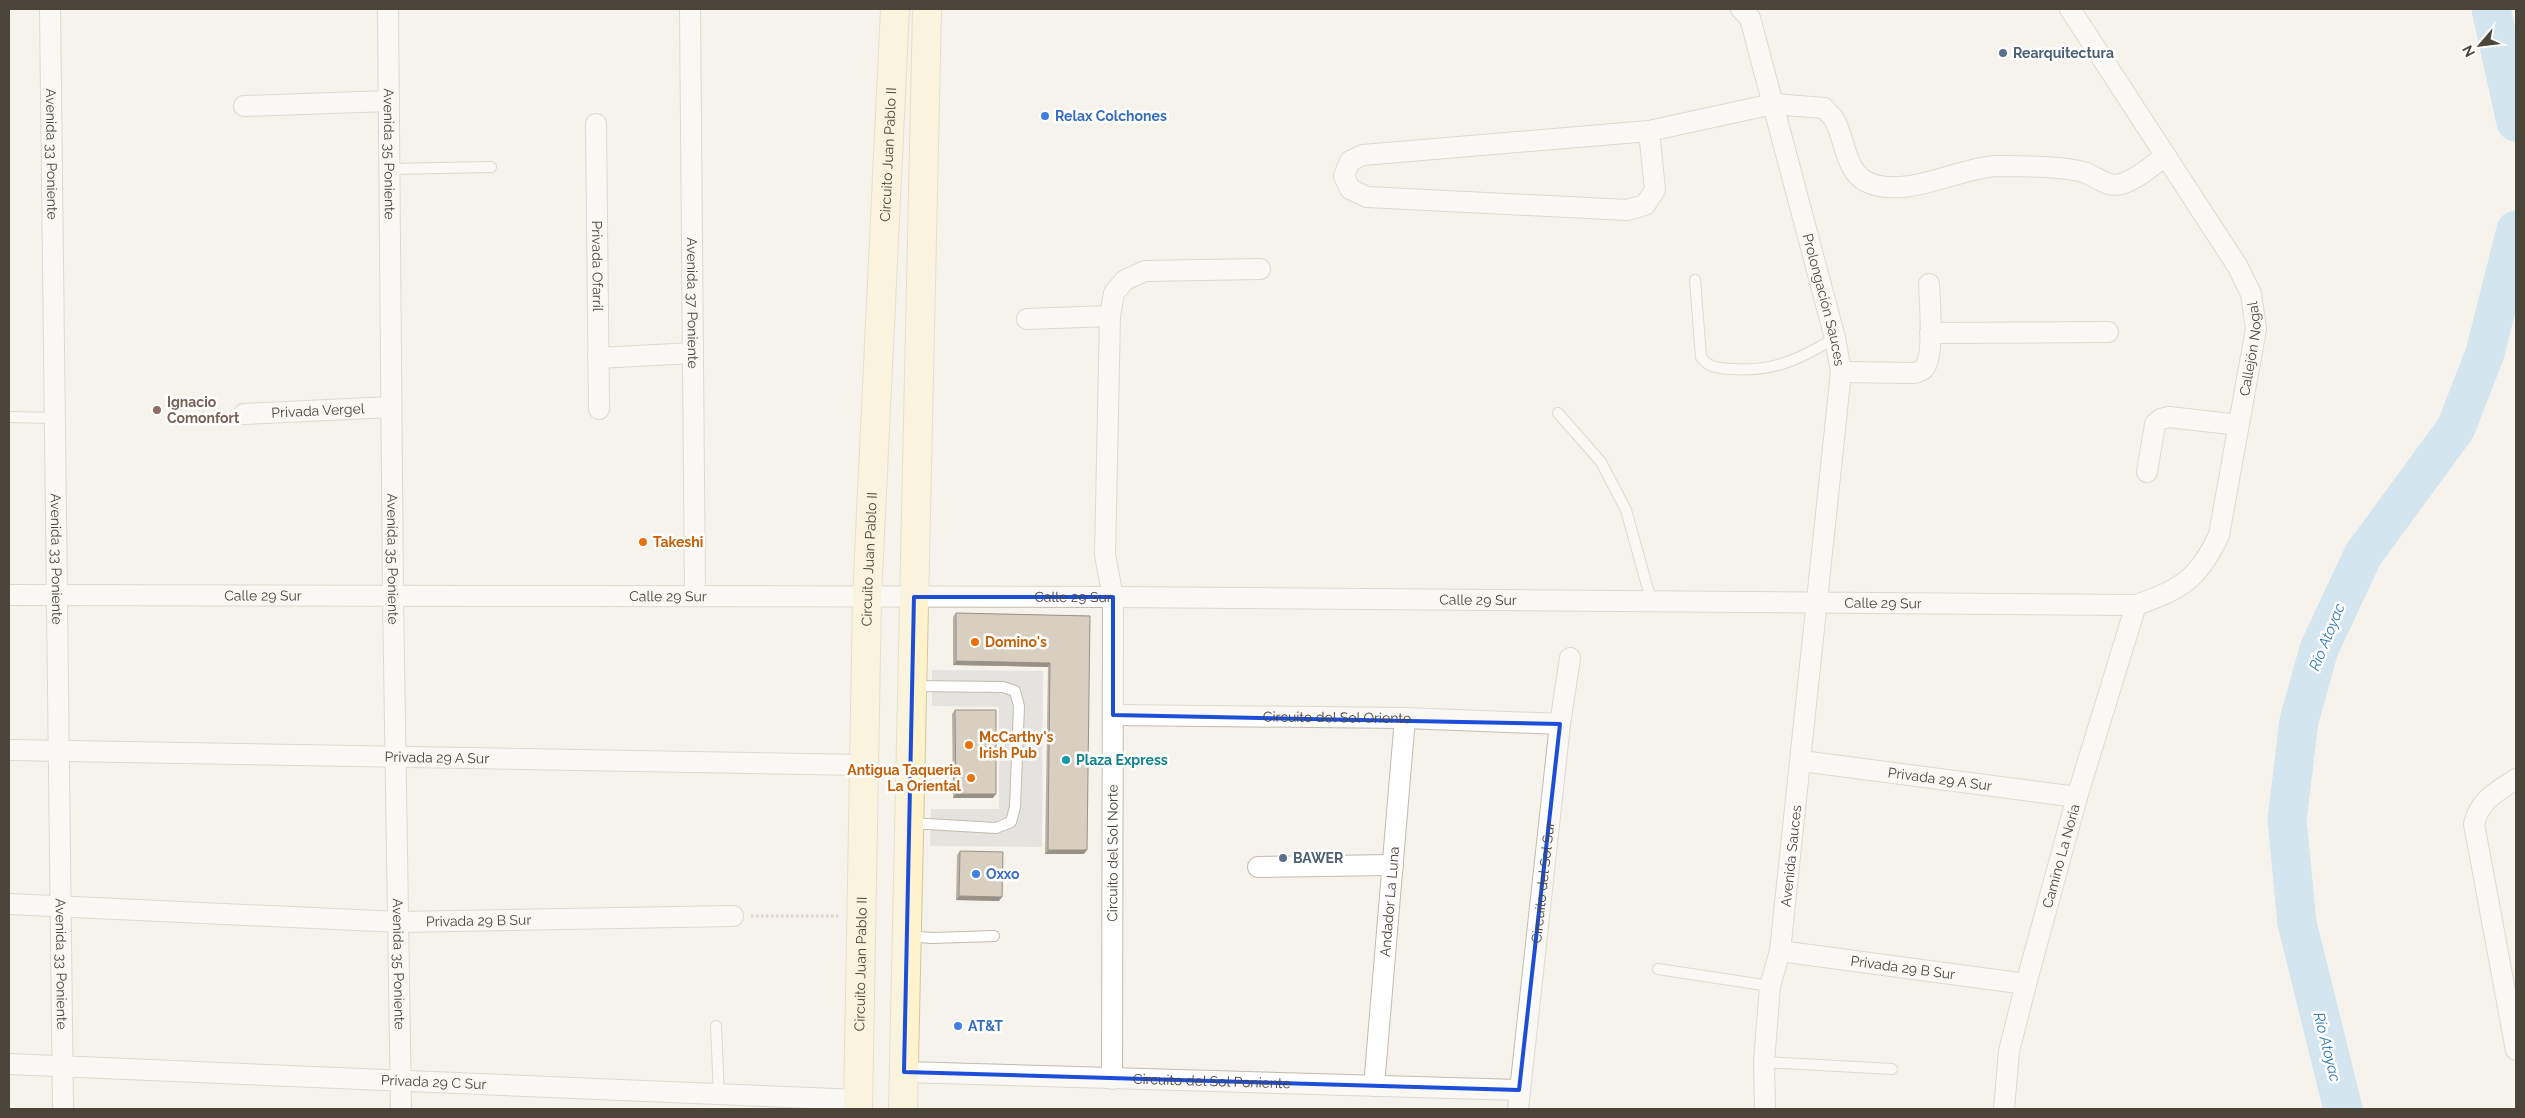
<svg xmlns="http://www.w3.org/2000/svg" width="2525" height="1118" font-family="Raleway,sans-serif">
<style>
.parking{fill:#e5e3e0}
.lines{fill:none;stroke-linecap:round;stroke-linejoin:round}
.river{stroke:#a9d4f2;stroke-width:39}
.lane-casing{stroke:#c2bbae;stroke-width:12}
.street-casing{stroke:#c2bbae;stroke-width:22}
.secondary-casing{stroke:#d6c79b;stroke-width:30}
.path{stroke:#c4b79f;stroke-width:3;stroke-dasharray:2.5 2.5;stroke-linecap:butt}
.lane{stroke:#fff;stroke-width:10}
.street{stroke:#fff;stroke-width:20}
.secondary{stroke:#fff3cd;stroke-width:28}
.wall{fill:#bab2a6}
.shaded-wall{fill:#979187}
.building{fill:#d8cfc1;stroke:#979187}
.marked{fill:none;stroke:#1d4ed8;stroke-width:4;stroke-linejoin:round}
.service-dot{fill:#5c6f8a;stroke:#fff;stroke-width:2}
.shop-dot{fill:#3f7fe0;stroke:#fff;stroke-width:2}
.education-dot{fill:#8d6e63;stroke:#fff;stroke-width:2}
.food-dot{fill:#e8710a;stroke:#fff;stroke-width:2}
.culture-dot{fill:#0f9aa8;stroke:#fff;stroke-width:2}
.labels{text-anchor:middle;stroke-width:5;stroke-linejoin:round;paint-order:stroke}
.service-label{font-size:14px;font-weight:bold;fill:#4e5e75;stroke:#fff;text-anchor:start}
.shop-label{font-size:14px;font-weight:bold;fill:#366cbe;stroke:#fff;text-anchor:start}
.street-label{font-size:14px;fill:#4b4439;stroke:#fff}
.education-label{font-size:14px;font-weight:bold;fill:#785e54;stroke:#fff;text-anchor:start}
.food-label{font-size:14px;font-weight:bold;fill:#c56008;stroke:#fff;text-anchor:start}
.culture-label{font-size:14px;font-weight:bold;fill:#0d838f;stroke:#fff;text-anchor:start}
.water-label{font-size:15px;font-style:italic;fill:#2e7ab2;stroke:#fff}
</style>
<rect width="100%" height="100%" fill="#f6f3ec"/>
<polygon class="parking" points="932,670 1043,671 1042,847 930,846 931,809 999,809 999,707 932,706"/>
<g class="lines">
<g class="river">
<polyline points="2491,9 2516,122"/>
<polyline points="2343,1109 2297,923 2287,820 2299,721 2319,649 2363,555 2456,428 2485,353 2516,230"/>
</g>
<g class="lane-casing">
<g id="lane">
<polyline points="389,169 491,167"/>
<path d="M 1695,280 L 1701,357 C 1709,368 1719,368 1732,369 C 1774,372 1800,359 1835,338"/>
<polyline points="1558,413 1601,462 1626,510 1651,600"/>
<polyline points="9,417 55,418"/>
<polyline points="910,823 996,828 1011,822 1015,807 1019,706 1015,691 1003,687 913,686"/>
<polyline points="908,936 932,938 994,936"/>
<polyline points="1658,969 1770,986"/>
<polyline points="716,1026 719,1095"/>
<polyline points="1764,1062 1892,1069"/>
</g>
</g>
<g class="street-casing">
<g id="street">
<path id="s1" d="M 50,9 L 63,1109"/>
<path id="s2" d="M 388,9 L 393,596 L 401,1109"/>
<path id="s3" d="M 690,9 L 695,596"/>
<path id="s4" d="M 1741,9 L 1750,18 L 1835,338 L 1841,372 L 1780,951 L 1770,986 L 1764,1062 L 1765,1109"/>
<polyline points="244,106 389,101"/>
<path id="s5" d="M 596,124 L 599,409"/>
<path d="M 1649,131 L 1655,190 L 1645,205 L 1627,210 L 1367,197 L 1350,189 L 1344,176 L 1350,161 L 1363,155 L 1649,131 L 1773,104 L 1824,108 C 1828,113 1834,117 1836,123 C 1845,141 1846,172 1867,182 C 1906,200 1958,167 1998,166 C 2019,166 2067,166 2086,173 C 2097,177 2108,188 2121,184 C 2137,180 2152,165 2166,156"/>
<polyline points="1027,319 1110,316"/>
<polyline points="1930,333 2108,332"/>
<polyline points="598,358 693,353"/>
<path d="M 1841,372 L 1915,373 C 1919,371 1923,371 1925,367 C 1934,354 1930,302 1929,284"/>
<path id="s6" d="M 244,414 L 391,407"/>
<polyline points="2147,472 2155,424 2161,419 2169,417 2239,425"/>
<path id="s7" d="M 9,595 L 1113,597 L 2136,605 C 2181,589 2198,580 2219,535 L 2256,329 L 2251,294 L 2238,267 L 2070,9"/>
<path id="s8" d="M 1113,715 L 1405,718 L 1560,724"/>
<path id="s9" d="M 9,750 L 864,765"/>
<path id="s10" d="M 1802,761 L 2077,797"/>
<path d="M 2516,779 C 2497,792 2480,799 2474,824 L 2516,1050"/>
<polyline points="1258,867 1393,865"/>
<path id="s11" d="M 9,904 L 399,922 L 733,916"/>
<path id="s12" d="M 1780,951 L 2026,984"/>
<path id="s13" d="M 9,1064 L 858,1100"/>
<path id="s14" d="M 904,1072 L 1519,1090"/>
<path id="s15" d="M 1112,1079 L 1113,597 L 1105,555 L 1110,316 L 1114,293 L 1125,280 L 1145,271 L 1260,269"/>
<path id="s16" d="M 1374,1086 L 1405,718"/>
<path id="s17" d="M 1518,1109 L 1560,724 L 1570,658"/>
<path id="s18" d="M 2004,1109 L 2009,1051 L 2026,984 L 2077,797 L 2136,605"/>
</g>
</g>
<g class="secondary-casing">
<g id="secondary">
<path id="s19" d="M 858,1109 L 867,597 L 895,9"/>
<polyline points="903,1109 927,9"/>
</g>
</g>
<polyline class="path" points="751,916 838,916"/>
<use href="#lane" class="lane"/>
<use href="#street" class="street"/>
<use href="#secondary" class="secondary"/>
</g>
<g class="wall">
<polygon points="956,613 1090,616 1084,854 1045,854 1048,667 953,665 953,617"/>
<polygon points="955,710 993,798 953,798 952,714"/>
<polygon points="960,851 999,901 956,900 957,855"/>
</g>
<g class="shaded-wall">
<polygon points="956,661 1050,663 1048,667 953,665"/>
<polygon points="956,794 996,794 993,798 953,798"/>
<polygon points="1048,850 1087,850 1084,854 1045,854"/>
<polygon points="959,896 1002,897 999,901 956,900"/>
</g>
<g class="building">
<polygon points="956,613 1090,616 1087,850 1048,850 1050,663 956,661"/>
<polygon points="955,710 996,710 996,794 956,794"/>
<polygon points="960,851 1003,852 1002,897 959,896"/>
</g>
<path d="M0 0H2525V1118H0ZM 914,597 L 1113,597 L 1113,715 L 1560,724 L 1519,1090 L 904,1072 Z" fill="#f6f3ec" fill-opacity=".55" fill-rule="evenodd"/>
<path class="marked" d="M 914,597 L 1113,597 L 1113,715 L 1560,724 L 1519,1090 L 904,1072 Z"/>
<g class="service-dot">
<circle cx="2003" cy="53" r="5"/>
<circle cx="1283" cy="858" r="5"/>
</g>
<g class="shop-dot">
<circle cx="1045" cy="116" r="5"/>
<circle cx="976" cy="874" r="5"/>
<circle cx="958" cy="1026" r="5"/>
</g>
<circle class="education-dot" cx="157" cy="410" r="5"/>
<g class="food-dot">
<circle cx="643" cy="542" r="5"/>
<circle cx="975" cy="642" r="5"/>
<circle cx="969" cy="745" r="5"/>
<circle cx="971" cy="778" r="5"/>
</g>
<circle class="culture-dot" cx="1066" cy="760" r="5"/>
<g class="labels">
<g class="service-label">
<text x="2013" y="58">Rearquitectura</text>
<text x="1293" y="863">BAWER</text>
</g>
<g class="shop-label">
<text x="1055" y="121">Relax Colchones</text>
<text x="986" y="879">Oxxo</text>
<text x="968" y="1031">AT&amp;T</text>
</g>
<g class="street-label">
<text dy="5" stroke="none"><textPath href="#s1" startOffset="145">Avenida 33 Poniente</textPath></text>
<text dy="5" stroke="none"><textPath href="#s2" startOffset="145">Avenida 35 Poniente</textPath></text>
<text dy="5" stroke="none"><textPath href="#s19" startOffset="955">Circuito Juan Pablo II</textPath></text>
<text dy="5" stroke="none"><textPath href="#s5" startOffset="142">Privada Ofarril</textPath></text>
<text dy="5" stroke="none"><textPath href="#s4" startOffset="304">Prolongación Sauces</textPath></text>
<text dy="5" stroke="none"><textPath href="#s3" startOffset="294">Avenida 37 Poniente</textPath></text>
<text dy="5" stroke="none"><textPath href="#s7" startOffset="2429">Callejón Nogal</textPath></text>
<text dy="5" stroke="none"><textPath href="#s6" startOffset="74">Privada Vergel</textPath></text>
<text dy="5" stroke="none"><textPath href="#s1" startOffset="550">Avenida 33 Poniente</textPath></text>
<text dy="5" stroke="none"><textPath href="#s2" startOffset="550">Avenida 35 Poniente</textPath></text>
<text dy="5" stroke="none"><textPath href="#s19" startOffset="550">Circuito Juan Pablo II</textPath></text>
<text dy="5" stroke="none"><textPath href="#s7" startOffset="254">Calle 29 Sur</textPath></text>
<text dy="5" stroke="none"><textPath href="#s7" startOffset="659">Calle 29 Sur</textPath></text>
<text dy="5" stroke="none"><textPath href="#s7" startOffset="1064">Calle 29 Sur</textPath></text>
<text dy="5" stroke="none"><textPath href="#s7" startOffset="1469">Calle 29 Sur</textPath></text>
<text dy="5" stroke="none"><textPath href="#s7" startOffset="1874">Calle 29 Sur</textPath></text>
<text dy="5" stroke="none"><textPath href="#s8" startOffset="224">Circuito del Sol Oriente</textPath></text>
<text dy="5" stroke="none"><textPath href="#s9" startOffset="428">Privada 29 A Sur</textPath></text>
<text dy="5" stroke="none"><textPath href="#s10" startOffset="139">Privada 29 A Sur</textPath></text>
<text dy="5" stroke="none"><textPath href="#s15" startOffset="226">Circuito del Sol Norte</textPath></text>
<text transform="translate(1791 856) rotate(-84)" y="5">Avenida Sauces</text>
<text dy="5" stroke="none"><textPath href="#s18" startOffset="260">Camino La Noria</textPath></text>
<text dy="5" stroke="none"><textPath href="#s17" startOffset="228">Circuito del Sol Sur</textPath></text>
<text dy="5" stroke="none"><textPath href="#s16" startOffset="185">Andador La Luna</textPath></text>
<text dy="5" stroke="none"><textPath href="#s11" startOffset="470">Privada 29 B Sur</textPath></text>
<text dy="5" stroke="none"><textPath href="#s1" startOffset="955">Avenida 33 Poniente</textPath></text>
<text dy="5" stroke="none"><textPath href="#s2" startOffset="955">Avenida 35 Poniente</textPath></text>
<text dy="5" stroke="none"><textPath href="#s19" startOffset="145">Circuito Juan Pablo II</textPath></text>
<text dy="5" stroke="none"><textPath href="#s12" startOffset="124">Privada 29 B Sur</textPath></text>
<text dy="5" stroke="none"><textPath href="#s13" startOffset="425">Privada 29 C Sur</textPath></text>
<text dy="5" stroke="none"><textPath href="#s14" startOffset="308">Circuito del Sol Poniente</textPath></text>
</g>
<g class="education-label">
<text x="167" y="407">Ignacio<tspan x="167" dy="16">Comonfort</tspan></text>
</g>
<g class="food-label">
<text x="653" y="547">Takeshi</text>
<text x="985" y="647">Domino's</text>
<text x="979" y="742">McCarthy's<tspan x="979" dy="16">Irish Pub</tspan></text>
<text x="961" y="775" text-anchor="end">Antigua Taqueria<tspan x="961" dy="16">La Oriental</tspan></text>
</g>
<g class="culture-label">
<text x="1076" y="765">Plaza Express</text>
</g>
<g class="water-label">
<text transform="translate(2327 637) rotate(-68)" y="5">Río Atoyac</text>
<text transform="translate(2327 1047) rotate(76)" y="5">Río Atoyac</text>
</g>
</g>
<rect width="2525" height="1118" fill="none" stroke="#4b4439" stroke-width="20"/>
<g transform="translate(2480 45) rotate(242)" stroke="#ffffff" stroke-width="4" paint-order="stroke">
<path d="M0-4L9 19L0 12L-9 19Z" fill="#4b4439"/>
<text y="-8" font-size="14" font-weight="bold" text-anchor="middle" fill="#4b4439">N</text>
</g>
</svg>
